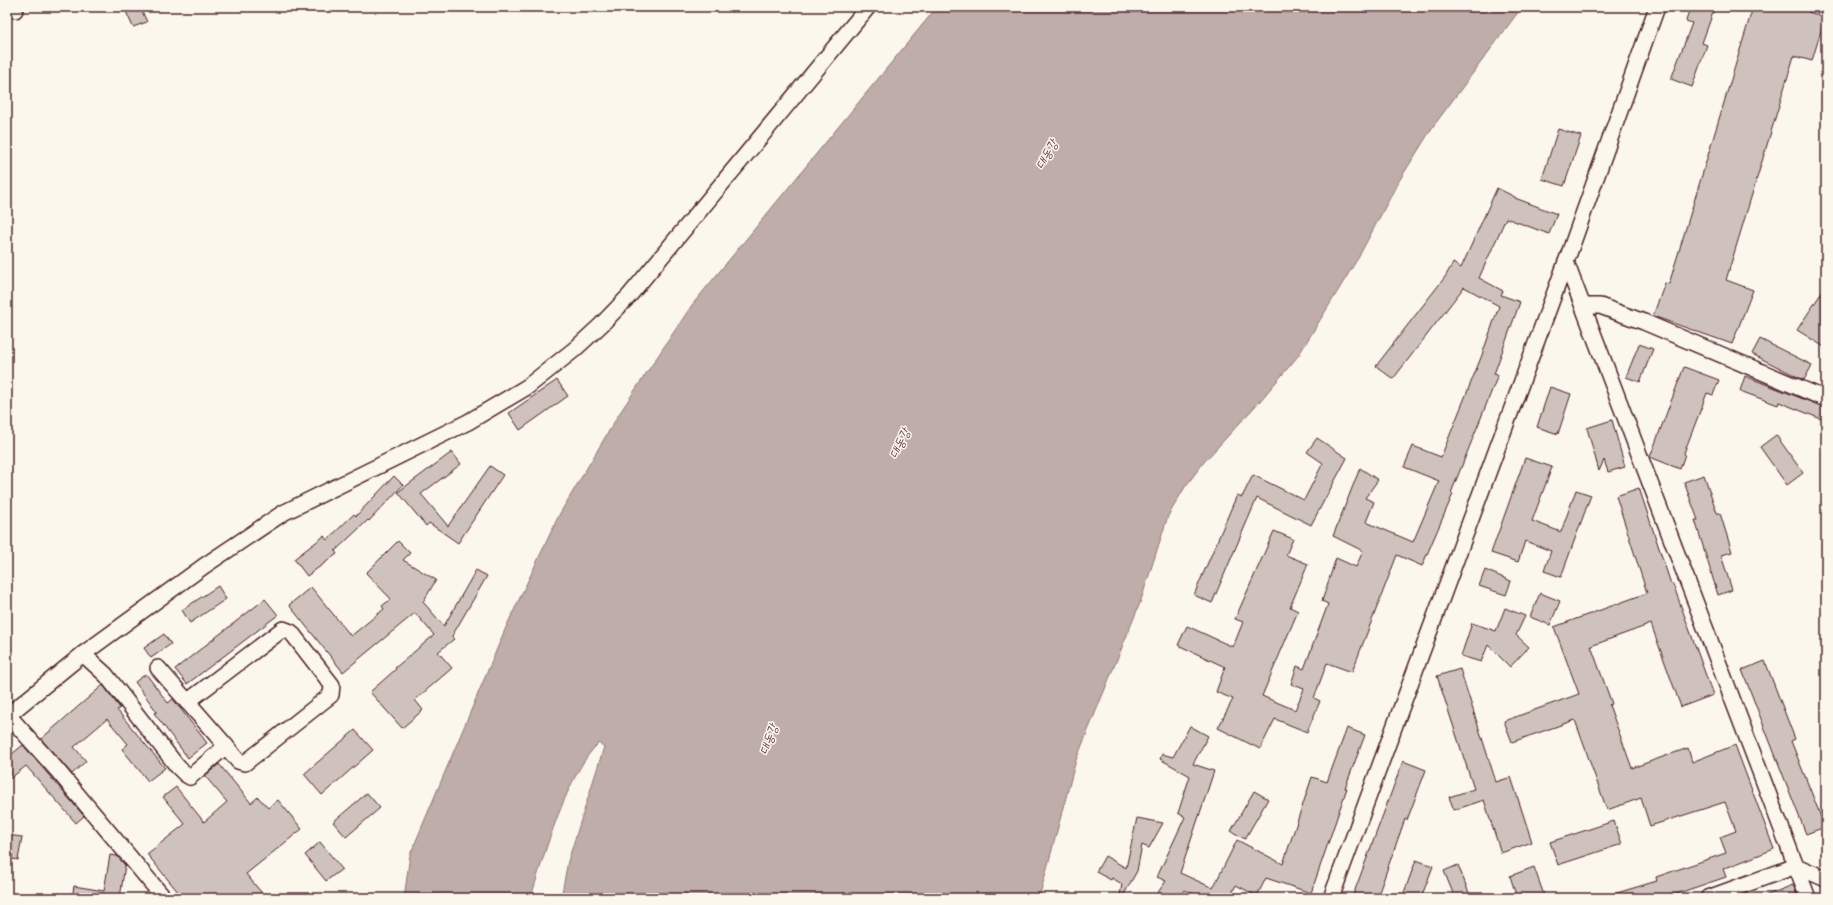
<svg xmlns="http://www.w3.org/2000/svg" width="1833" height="905" font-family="'Playpen Sans','Poor Story',sans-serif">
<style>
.water{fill:#bfadaa;stroke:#907477}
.building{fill:#cfc2bc;stroke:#4a1f2b}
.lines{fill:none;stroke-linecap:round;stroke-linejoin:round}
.minor-casing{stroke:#4a1f2b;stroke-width:18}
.minor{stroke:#fbf7ec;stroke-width:15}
.labels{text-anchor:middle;stroke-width:3;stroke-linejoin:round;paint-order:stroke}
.water-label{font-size:13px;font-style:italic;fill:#6d4a51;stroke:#fbf7ec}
</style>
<rect width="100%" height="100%" fill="#fbf7ec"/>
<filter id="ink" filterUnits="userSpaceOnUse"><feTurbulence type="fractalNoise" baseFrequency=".025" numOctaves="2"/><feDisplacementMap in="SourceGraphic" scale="8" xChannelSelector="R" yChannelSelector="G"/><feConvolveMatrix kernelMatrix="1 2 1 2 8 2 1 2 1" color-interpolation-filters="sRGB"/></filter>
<g filter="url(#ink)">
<path class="water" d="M 937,7 L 1522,7 L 1432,128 L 1399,181 L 1358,258 L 1298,356 L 1260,401 L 1204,462 L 1185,487 L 1168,516 L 1140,603 L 1076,760 L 1039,898 L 561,898 L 568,861 L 604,747 L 599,743 C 569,769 542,859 531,898 L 404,898 L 410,855 L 507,625 L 559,515 L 619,414 L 692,305 Z"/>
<g class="building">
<polygon points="124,7 140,7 147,22 133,27"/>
<polygon points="1690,7 1715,7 1702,43 1707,45 1692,87 1671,79 1692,23 1686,21"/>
<polygon points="1753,7 1801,7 1808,9 1808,12 1825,17 1812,61 1794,56 1726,280 1753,290 1732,344 1653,316 1665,283 1669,284"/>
<polygon points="1558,129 1581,136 1564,186 1542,179"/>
<polygon points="1497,188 1515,197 1515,198 1557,214 1549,234 1506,218 1479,278 1503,291 1501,295 1520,302 1494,374 1498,375 1451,493 1453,494 1422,566 1397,555 1352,672 1327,663 1314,698 1320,701 1307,732 1275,719 1260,749 1218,728 1233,699 1216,692 1225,667 1178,645 1187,626 1233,647 1243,622 1235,619 1274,531 1293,539 1286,555 1308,564 1290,607 1298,611 1262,696 1295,710 1304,689 1291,684 1297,666 1304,669 1328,604 1322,601 1336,558 1356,567 1363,551 1333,536 1360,468 1378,480 1365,498 1374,502 1366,522 1413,542 1439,481 1404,467 1413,446 1441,457 1482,355 1499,306 1464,287 1393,379 1376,366 1445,277 1453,263 1461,268"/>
<polygon points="1826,286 1826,348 1797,330"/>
<polygon points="1760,339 1812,365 1804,380 1752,354"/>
<polygon points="1639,344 1653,349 1640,382 1626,377"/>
<polygon points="1684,367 1719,380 1713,395 1707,393 1684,453 1685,454 1680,469 1650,457"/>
<polygon points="1745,376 1826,408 1826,421 1779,402 1778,405 1740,391"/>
<polygon points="557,380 568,396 520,430 509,413"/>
<polygon points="1550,387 1571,394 1558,434 1537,427"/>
<polygon points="1612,420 1625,467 1608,472 1604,460 1599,471 1587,428"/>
<polygon points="1776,435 1803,473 1787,485 1760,447"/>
<polygon points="1317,438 1347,458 1311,525 1257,498 1212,603 1194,595 1237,495 1242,497 1253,475 1304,500 1323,463 1307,452"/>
<polygon points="452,452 461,464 421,494 448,526 490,466 503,475 458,543 429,523 426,526 398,492"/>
<polygon points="1525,458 1552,467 1532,521 1561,532 1576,490 1591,495 1561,577 1544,571 1551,551 1525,541 1518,562 1491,553"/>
<polygon points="1704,475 1717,513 1720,513 1732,552 1721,555 1732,590 1718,595 1695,520 1698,520 1684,482"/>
<polygon points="394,476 403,485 369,521 368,520 335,551 337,554 307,576 294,559 324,536 327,540 354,514 356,516"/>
<polygon points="1639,488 1671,584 1673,584 1713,695 1681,707 1651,624 1591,646 1612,704 1609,705 1632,768 1688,748 1692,762 1735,745 1774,849 1723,869 1726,877 1664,898 1611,898 1610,895 1657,881 1656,877 1726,853 1720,837 1736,831 1725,802 1650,826 1641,798 1607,810 1575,720 1512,742 1504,721 1579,694 1554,627 1647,593 1616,496"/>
<polygon points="398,541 410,553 403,560 436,580 423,602 444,626 476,570 487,576 452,636 454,639 438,652 452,668 415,700 423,710 402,728 370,692 396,669 395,668 434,635 415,613 343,672 289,605 311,587 351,636 384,609 382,606 391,599 366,573"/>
<polygon points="1485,570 1511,581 1506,595 1479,586"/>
<polygon points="218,586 226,599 190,623 182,610"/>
<polygon points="1540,593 1560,601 1550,625 1530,617"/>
<polygon points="265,599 278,615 187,684 175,669"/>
<polygon points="1505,608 1525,616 1516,635 1529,647 1510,667 1488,645 1481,662 1461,656 1472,623 1496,631"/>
<polygon points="164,634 171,644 151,658 144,648"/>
<polygon points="1765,661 1795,739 1791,741 1825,827 1806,834 1742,670"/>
<polygon points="1460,669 1496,782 1511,777 1532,842 1501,853 1484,800 1454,810 1449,797 1474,789 1437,676"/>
<polygon points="146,674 168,703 173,699 207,743 188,758 154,713 157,712 135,682"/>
<polygon points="103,685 120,708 117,710 165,768 148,781 122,749 128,744 107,719 74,747 86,761 72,774 41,739"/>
<polygon points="1190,726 1208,736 1193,764 1214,771 1180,873 1213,888 1237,840 1283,864 1312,777 1327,782 1347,728 1365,735 1345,788 1347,788 1311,893 1266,878 1257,896 1236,885 1230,897 1233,898 1202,898 1185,890 1179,898 1154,898 1166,881 1157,877 1185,817 1178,813 1190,776 1160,759 1162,754 1173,757"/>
<polygon points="355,730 373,750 322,795 304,774"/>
<polygon points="23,745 84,816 76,823 26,766 7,781 7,758"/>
<polygon points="1403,761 1426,770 1407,820 1405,819 1377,898 1352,898"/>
<polygon points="219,764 251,803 258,797 268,808 278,800 302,829 246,874 266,898 183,898 147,854 185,824 163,797 176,787 204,822 227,802 205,776"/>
<polygon points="1254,791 1268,799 1245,839 1231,831"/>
<polygon points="367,793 380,808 346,837 333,822"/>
<polygon points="1137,818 1163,823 1149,848 1142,845 1137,871 1123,896 1120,895 1122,884 1112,878 1111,880 1096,872 1105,856 1126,868"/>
<polygon points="1614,821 1622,844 1558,865 1550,842"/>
<polygon points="7,835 22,837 18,860 7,858"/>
<polygon points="320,842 342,869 326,881 305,855"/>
<polygon points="110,855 117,856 125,865 120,898 72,898 74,886 104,891"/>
<polygon points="1416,860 1433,866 1421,898 1402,898"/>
<polygon points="1458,865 1471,898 1455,898 1444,871"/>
<polygon points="1534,867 1545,898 1517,898 1510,876"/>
<polygon points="1793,885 1798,898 1762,898 1762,897"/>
</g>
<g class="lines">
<g class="minor-casing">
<g id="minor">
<polyline points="11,7 15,10"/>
<polyline points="1566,262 1808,898"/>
<polyline points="1583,306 1600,306 1644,322 1826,399"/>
<polyline points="83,654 106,675 177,766 185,774 190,777 226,746 238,761 245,763 331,695 332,685 291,632 283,629 187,702"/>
<polyline points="158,668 226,746"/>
<polyline points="8,715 57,770 164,898"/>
<polyline points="7,716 83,654 204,566 283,513 468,422 527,387 575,349 601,325 629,296 868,7"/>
<polyline points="1331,898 1566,262 1657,7"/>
<polyline points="1708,898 1796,866 1826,879"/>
</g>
</g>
<use href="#minor" class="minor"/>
</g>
</g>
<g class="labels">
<g class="water-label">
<text transform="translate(1046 154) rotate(-60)" y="5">대동강</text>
<text transform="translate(899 443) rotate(-64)" y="5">대동강</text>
<text transform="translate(768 739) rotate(-70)" y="5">대동강</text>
</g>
</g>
<rect width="1833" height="905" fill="none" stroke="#fbf7ec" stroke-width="24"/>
<rect x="12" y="12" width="1809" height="881" fill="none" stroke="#4a1f2b" stroke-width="1.5" filter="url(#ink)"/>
</svg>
